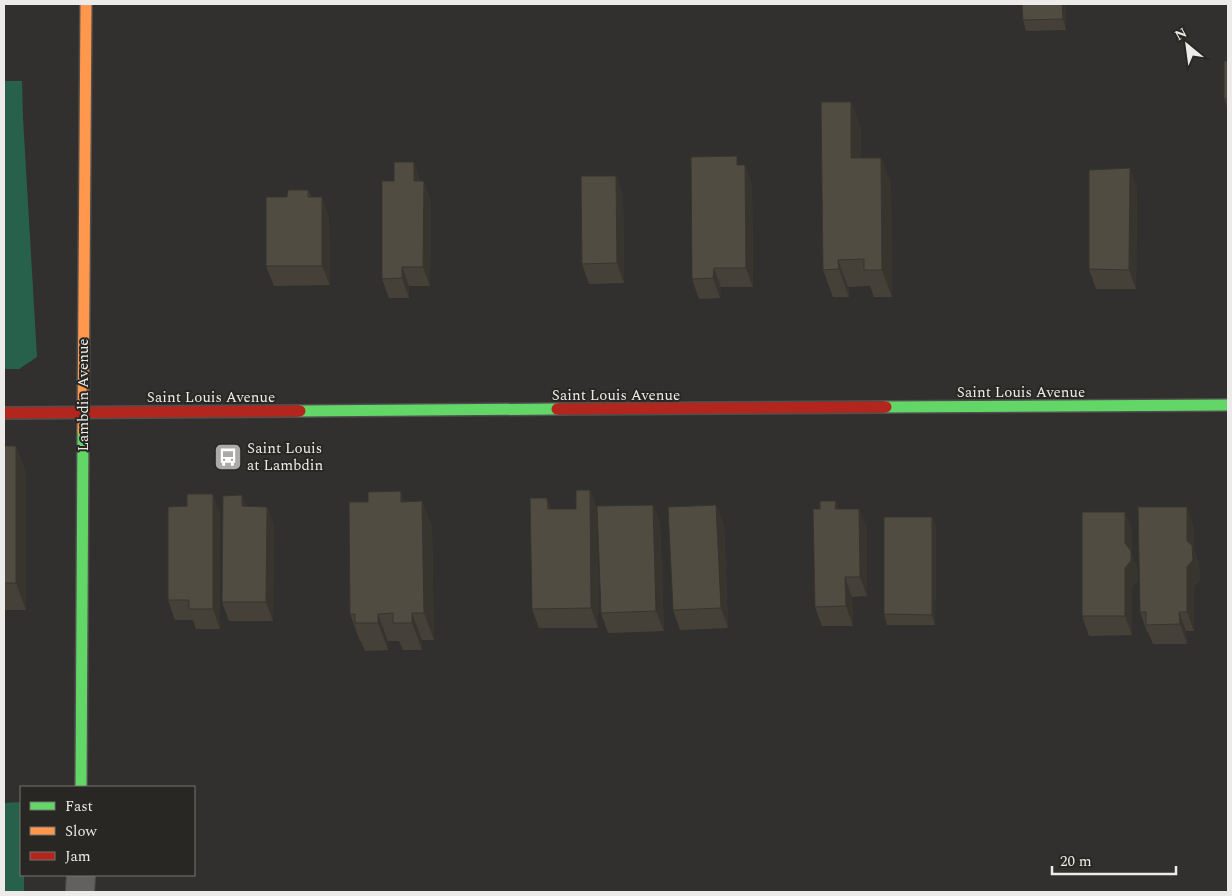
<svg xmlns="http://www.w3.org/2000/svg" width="1232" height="896" font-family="Spectral,serif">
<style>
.green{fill:#28614b}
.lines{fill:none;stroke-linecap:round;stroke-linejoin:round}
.street-casing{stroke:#4f4f4d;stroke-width:30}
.fast-casing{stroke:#4f4f4d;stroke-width:14}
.slow-casing{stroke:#4f4f4d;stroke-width:14}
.jam-casing{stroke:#4f4f4d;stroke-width:14}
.street{stroke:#62615f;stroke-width:28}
.fast{stroke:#63d668;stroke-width:11}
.slow{stroke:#ff974d;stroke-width:11}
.jam{stroke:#b3261e;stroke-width:11}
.wall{fill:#454139}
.shaded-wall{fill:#38352e}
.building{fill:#504c42;stroke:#38352e}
.labels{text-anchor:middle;stroke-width:4;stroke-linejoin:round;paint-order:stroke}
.street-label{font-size:15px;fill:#ecebe9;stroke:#282723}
.poi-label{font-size:15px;fill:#ecebe9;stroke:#282723;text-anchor:start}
</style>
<rect width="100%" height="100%" fill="#31302e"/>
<g class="green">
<polygon points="4,81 22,81 23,118 37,357 19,369 4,369"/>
<polygon points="21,802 21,875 24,875 24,892 4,892 4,803"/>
</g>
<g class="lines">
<g class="street-casing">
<polyline id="street" points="80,892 81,875"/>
</g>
<g class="fast-casing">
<g id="fast">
<polyline points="886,407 1228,405"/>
<polyline points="300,411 557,409"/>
<polyline points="81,787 83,431"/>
</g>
</g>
<g class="slow-casing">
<polyline id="slow" points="83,431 86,4"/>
</g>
<g class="jam-casing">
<g id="jam">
<polyline points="557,409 886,407"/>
<polyline points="4,413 300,411"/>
</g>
</g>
<use href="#street" class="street"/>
<use href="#fast" class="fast"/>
<use href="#slow" class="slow"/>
<use href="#jam" class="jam"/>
</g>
<g class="wall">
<polygon points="1066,4 1066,30 1026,31 1023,20"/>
<polygon points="1228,61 1228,109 1224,99"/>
<polygon points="851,102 861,129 861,158 881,158 891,185 892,297 874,297 870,286 848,287 849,297 833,297 823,270"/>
<polygon points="740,165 752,184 753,287 721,287 720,298 699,299 692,279"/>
<polygon points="1130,168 1137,188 1136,289 1096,289 1089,269"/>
<polygon points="616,176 623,195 624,283 589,284 582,264"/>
<polygon points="421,181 431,201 430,286 409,286 409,298 389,298 382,279"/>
<polygon points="308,190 311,197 329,216 330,285 274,286 266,266 287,197"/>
<polygon points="4,446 16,446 26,473 26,610 4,610"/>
<polygon points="590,490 597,509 598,628 539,628 532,609 547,498 551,509 576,509"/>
<polygon points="242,495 246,506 267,507 274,526 273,621 229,621 222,602"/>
<polygon points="422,501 432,528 434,640 422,640 422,650 403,650 399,641 388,641 388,650 365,651 361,641 360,641 350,614 404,502"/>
<polygon points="653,505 660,524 664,631 608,633 601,613"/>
<polygon points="220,514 220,629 196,629 193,620 175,620 168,600"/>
<polygon points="932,517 936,527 935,625 887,625 884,614"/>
<polygon points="724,524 728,628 680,630 673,610"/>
<polygon points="1194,526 1194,550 1199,564 1200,580 1194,586 1194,631 1186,631 1187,644 1153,644 1148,632 1147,632 1140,612"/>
<polygon points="867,528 867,596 852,597 853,626 822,626 815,607"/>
<polygon points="1132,531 1132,555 1138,570 1138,580 1132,587 1132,635 1089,636 1082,616"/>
</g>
<g class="shaded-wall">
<polygon points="1062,4 1066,4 1066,30 1063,19"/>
<polygon points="851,102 861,129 861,185 851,158"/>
<polygon points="881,158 891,185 892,297 882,270"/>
<polygon points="414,162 421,182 414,181"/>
<polygon points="745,165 752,184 753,287 746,268"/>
<polygon points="1130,168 1137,188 1136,289 1129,270"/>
<polygon points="616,176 623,195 624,283 617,263"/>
<polygon points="424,181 431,201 430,286 423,267"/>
<polygon points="322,197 329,216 330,285 322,266"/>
<polygon points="838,260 848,287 849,297 839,269"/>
<polygon points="402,267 409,286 409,298 402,278"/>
<polygon points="714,268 721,287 720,298 713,278"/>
<polygon points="16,446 26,473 26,610 16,583"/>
<polygon points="590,490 597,509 598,628 591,608"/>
<polygon points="401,491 411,518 401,502"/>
<polygon points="213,494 220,514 220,629 213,609"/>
<polygon points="242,495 249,515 242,506"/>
<polygon points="547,498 554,517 548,509"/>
<polygon points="422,501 432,528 434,640 424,613"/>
<polygon points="836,501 843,520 835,509"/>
<polygon points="653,505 660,524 664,631 656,611"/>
<polygon points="716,505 724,524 728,628 721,608"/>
<polygon points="267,507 274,526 273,621 266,602"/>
<polygon points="1187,507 1194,526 1194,550 1199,564 1200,580 1194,586 1194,631 1187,612"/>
<polygon points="859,509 867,528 867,596 860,577"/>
<polygon points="1125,512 1132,531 1132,555 1138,570 1138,580 1132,587 1132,635 1125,616"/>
<polygon points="932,517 936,527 935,625 932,615"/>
<polygon points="845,577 852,597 853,626 846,606"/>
<polygon points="1179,612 1186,631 1187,644 1180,624"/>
<polygon points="412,613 422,640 422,650 412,623"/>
<polygon points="378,614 388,641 388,650 378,623"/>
</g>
<g class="building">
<polygon points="1022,4 1062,4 1063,19 1023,20"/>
<rect x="1224" y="61" width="4" height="38"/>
<polygon points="821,102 851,102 851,158 881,158 882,270 864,270 864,259 838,260 839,269 823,270"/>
<polygon points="737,156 737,165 745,165 746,268 714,268 713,278 692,279 691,157"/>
<polygon points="394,162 414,162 414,181 424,181 423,267 402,267 402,278 382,279 382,181 394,181"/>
<polygon points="1130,168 1129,270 1089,269 1089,170"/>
<polygon points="581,176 616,176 617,263 582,264"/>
<polygon points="288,190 308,190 308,197 322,197 322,266 266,266 266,197 287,197"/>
<rect x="4" y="446" width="12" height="137"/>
<polygon points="576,490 590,490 591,608 532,609 530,498 547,498 548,509 576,509"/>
<polygon points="401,491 401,502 422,501 424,613 412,613 412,623 393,623 393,613 378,614 378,623 355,623 355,614 350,614 349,502 368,502 368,492"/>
<polygon points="187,494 213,494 213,609 189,609 189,600 168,600 168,507 187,506"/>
<polygon points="242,495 242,506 267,507 266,602 222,602 223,496"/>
<polygon points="820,501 836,501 835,509 859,509 860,577 845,577 846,606 815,607 813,509 820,509"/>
<polygon points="653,505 656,611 601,613 597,506"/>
<polygon points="716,505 721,608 673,610 668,507"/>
<polygon points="1138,507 1187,507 1187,541 1192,545 1193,560 1187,567 1187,612 1179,612 1180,624 1146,625 1146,612 1140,612"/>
<polygon points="1082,512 1125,512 1125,543 1131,551 1131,561 1125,568 1125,616 1082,616"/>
<polygon points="884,517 932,517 932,615 884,614"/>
</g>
<defs>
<g id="bus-square" transform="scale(1.4375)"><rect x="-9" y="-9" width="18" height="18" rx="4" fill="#abaaa8" stroke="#282723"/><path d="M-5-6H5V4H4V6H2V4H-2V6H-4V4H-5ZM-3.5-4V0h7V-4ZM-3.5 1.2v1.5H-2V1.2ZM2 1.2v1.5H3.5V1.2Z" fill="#fff"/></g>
</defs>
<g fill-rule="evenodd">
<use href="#bus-square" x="228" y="457"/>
</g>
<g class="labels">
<g class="street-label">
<text x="1021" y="397">Saint Louis Avenue</text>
<text transform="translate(83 395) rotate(-90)" y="5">Lambdin Avenue</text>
<text x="616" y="400">Saint Louis Avenue</text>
<text x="211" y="402">Saint Louis Avenue</text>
</g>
<g class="poi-label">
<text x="247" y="453">Saint Louis<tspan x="247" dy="17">at Lambdin</tspan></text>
</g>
</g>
<rect width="1232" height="896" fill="none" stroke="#ecebe9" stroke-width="10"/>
<rect x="20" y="786" width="175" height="90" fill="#282723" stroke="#767572"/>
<rect x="30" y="802" width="25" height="8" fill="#63d668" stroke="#767572"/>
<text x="65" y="811" font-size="15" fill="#ecebe9">Fast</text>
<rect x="30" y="827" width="25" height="8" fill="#ff974d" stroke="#767572"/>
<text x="65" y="836" font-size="15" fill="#ecebe9">Slow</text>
<rect x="30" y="852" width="25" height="8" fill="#b3261e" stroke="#767572"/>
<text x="65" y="861" font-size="15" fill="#ecebe9">Jam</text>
<g transform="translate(1187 45) rotate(331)" stroke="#282723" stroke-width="4" paint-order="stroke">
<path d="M0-4L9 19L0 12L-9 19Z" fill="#ecebe9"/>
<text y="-8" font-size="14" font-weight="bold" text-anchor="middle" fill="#ecebe9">N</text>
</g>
<path d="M1052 866v8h124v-8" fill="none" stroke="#ecebe9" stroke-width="2.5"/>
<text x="1060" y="866" font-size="15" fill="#ecebe9" stroke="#282723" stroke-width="4" paint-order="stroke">20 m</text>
</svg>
